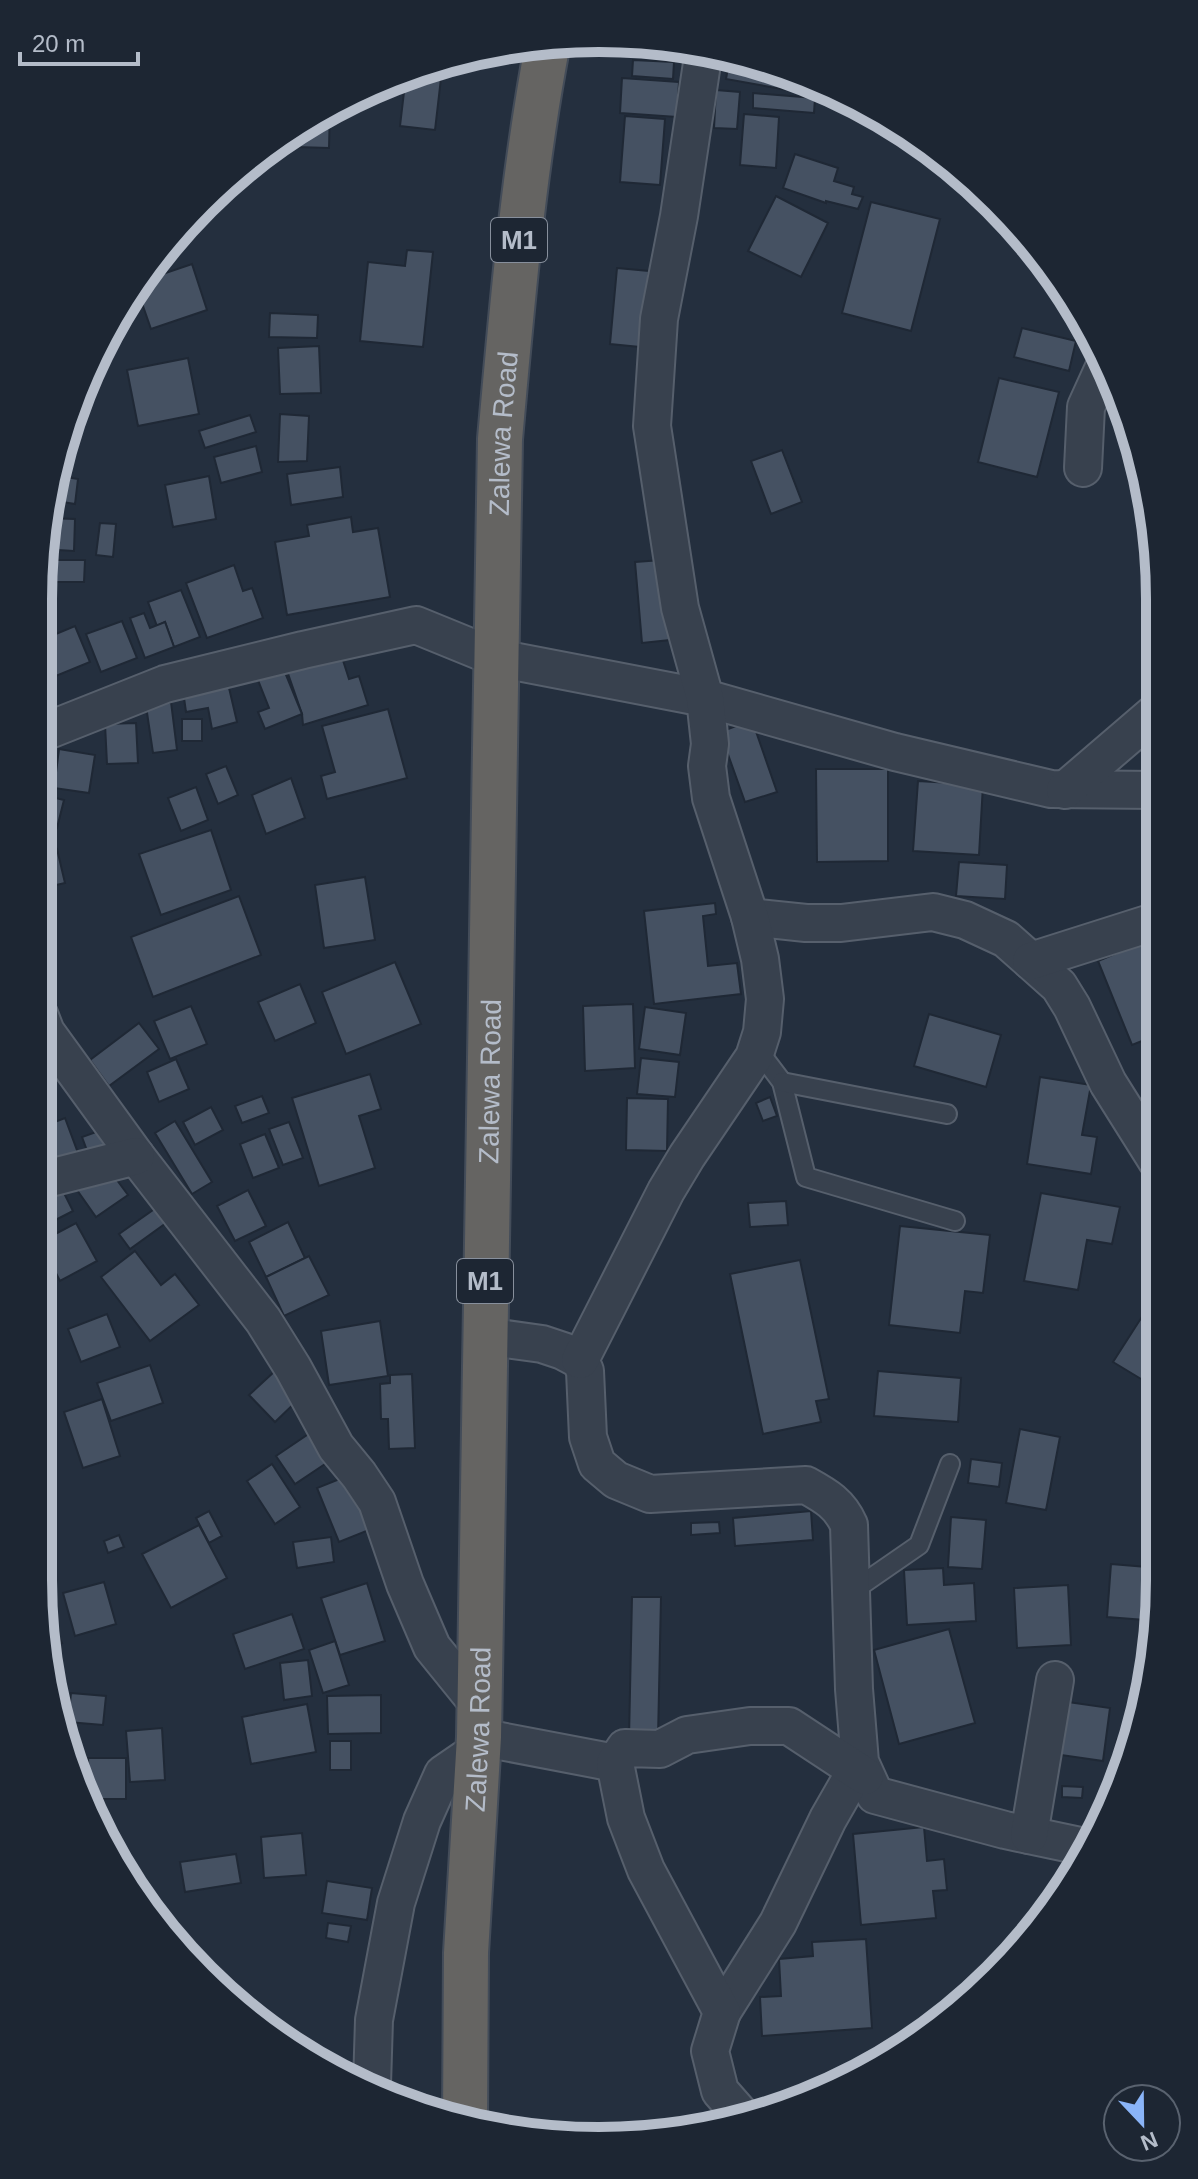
<svg xmlns="http://www.w3.org/2000/svg" width="1198" height="2179" font-family="Helvetica,sans-serif">
<style>
.building{fill:#455162;stroke:#1f2835;stroke-width:2}
.lines{fill:none;stroke-linecap:round;stroke-linejoin:round}
.service-casing{stroke:#565f6c;stroke-width:22}
.minor-casing{stroke:#565f6c;stroke-width:40}
.trunk-casing{stroke:#434c59;stroke-width:48}
.service{stroke:#38414e;stroke-width:18}
.minor{stroke:#38414e;stroke-width:36}
.trunk{stroke:#656462;stroke-width:44}
.labels{text-anchor:middle;stroke-width:6;stroke-linejoin:round;paint-order:stroke}
.shield{fill:#1d2633;stroke:#878f9c;stroke-width:2}
.shield-label{font-size:26px;font-weight:bold;fill:#b4bcc9}
.street-label{font-size:28px;fill:#b4bcc9;stroke:#1d2633}
.rim{fill:none;stroke:#b4bcc9;stroke-width:10}
</style>
<rect width="100%" height="100%" fill="#242f3e"/>
<g class="building">
<polygon points="730,56 779,68 854,102 726,79"/>
<polygon points="633,60 674,62 673,79 632,76"/>
<polygon points="443,61 435,130 400,126 406,75"/>
<polygon points="622,78 679,82 677,117 620,113"/>
<polygon points="716,90 740,92 737,129 714,128"/>
<polygon points="753,93 815,98 814,113 753,108"/>
<polygon points="330,109 329,148 296,147 297,130"/>
<polygon points="744,114 779,117 776,168 740,165"/>
<polygon points="625,116 665,119 660,185 620,182"/>
<polygon points="795,154 838,168 834,181 854,187 852,194 863,197 858,209 826,201 826,203 783,188"/>
<polygon points="776,196 828,223 801,277 748,251"/>
<polygon points="871,202 940,219 911,331 842,313"/>
<polygon points="407,250 433,252 423,347 360,341 368,262 405,266"/>
<polygon points="192,264 207,310 151,329 136,286 139,282"/>
<polygon points="617,268 649,271 640,347 610,344"/>
<polygon points="270,313 318,315 317,338 269,337"/>
<polygon points="1022,328 1076,341 1069,371 1014,357"/>
<polygon points="319,346 321,393 280,394 278,348"/>
<polygon points="188,358 199,414 138,426 127,370"/>
<polygon points="999,378 1059,392 1037,477 978,462"/>
<polygon points="280,414 309,416 307,461 278,462"/>
<polygon points="250,415 256,432 205,448 199,431"/>
<polygon points="256,446 262,472 221,483 214,457"/>
<polygon points="782,450 802,502 771,514 751,461"/>
<polygon points="340,467 343,497 291,505 287,474"/>
<polygon points="54,475 78,479 75,504 50,500"/>
<polygon points="209,476 216,519 173,527 165,485"/>
<polygon points="351,517 353,532 378,528 390,597 287,615 275,542 309,536 307,525"/>
<polygon points="47,518 75,519 74,551 41,549"/>
<polygon points="100,523 116,524 113,557 96,555"/>
<polygon points="40,560 85,560 84,582 39,582"/>
<polygon points="662,560 670,640 642,643 635,562"/>
<polygon points="234,565 243,591 252,588 263,618 207,638 186,583"/>
<polygon points="181,590 200,637 174,647 165,622 157,626 148,602"/>
<polygon points="144,613 150,628 165,622 174,647 145,658 130,618"/>
<polygon points="122,621 137,658 101,672 86,634"/>
<polygon points="75,626 90,662 51,678 39,651 39,641"/>
<polygon points="339,648 349,679 359,676 368,705 303,725 302,714 285,665"/>
<polygon points="280,660 302,714 265,729 258,712 269,708 254,670"/>
<polygon points="226,675 237,722 212,729 208,708 186,712 182,684"/>
<polygon points="171,702 177,750 153,753 146,706"/>
<polygon points="388,709 407,778 327,799 321,776 335,772 322,726"/>
<rect x="182" y="719" width="20" height="22"/>
<polygon points="752,720 777,792 745,802 720,732"/>
<polygon points="136,723 138,763 107,764 105,724"/>
<polygon points="59,749 95,755 89,793 54,788"/>
<polygon points="226,766 238,795 218,804 206,774"/>
<polygon points="816,769 888,769 888,861 817,862"/>
<polygon points="291,778 305,818 266,834 252,795"/>
<polygon points="918,781 983,785 979,855 913,851"/>
<polygon points="196,787 208,820 181,831 168,798"/>
<polygon points="39,794 64,800 57,828 39,824"/>
<polygon points="211,830 231,890 161,915 139,854"/>
<polygon points="57,849 65,883 39,889 39,853"/>
<polygon points="959,862 1007,865 1005,899 956,896"/>
<polygon points="365,877 375,940 324,948 315,885"/>
<polygon points="239,896 261,955 153,997 131,937"/>
<polygon points="715,903 716,914 703,916 708,966 737,963 741,994 654,1004 644,911"/>
<polygon points="1157,936 1157,1035 1132,1045 1098,961"/>
<polygon points="395,962 421,1024 346,1054 322,992"/>
<polygon points="300,984 316,1023 275,1041 258,1002"/>
<polygon points="633,1004 635,1068 585,1071 583,1006"/>
<polygon points="191,1006 207,1044 170,1059 154,1021"/>
<polygon points="645,1007 686,1013 680,1055 639,1049"/>
<polygon points="929,1014 1001,1035 986,1087 914,1066"/>
<polygon points="139,1023 159,1049 109,1086 90,1060"/>
<polygon points="641,1058 679,1062 675,1097 637,1094"/>
<polygon points="176,1059 189,1089 159,1102 147,1072"/>
<polygon points="370,1074 381,1109 359,1116 375,1168 319,1186 292,1098"/>
<polygon points="1040,1077 1091,1085 1082,1135 1097,1137 1091,1174 1027,1164"/>
<polygon points="262,1096 269,1113 242,1123 235,1106"/>
<polygon points="770,1097 777,1116 763,1121 756,1103"/>
<polygon points="627,1098 668,1099 667,1151 626,1150"/>
<polygon points="211,1107 223,1130 195,1145 183,1122"/>
<polygon points="65,1118 78,1153 50,1164 39,1128"/>
<polygon points="175,1121 212,1182 192,1194 155,1133"/>
<polygon points="289,1122 303,1158 283,1165 269,1129"/>
<polygon points="110,1127 121,1153 92,1164 82,1137"/>
<polygon points="265,1134 279,1168 253,1178 240,1144"/>
<polygon points="108,1168 128,1195 96,1217 77,1190"/>
<polygon points="61,1187 73,1211 38,1229 38,1199"/>
<polygon points="248,1190 266,1226 235,1241 217,1206"/>
<polygon points="1041,1193 1120,1207 1112,1244 1087,1240 1078,1290 1024,1281"/>
<polygon points="786,1201 788,1225 750,1227 748,1203"/>
<polygon points="163,1203 173,1218 130,1249 119,1234"/>
<polygon points="288,1222 305,1258 266,1277 249,1242"/>
<polygon points="76,1223 97,1261 60,1281 40,1242"/>
<polygon points="900,1226 990,1235 983,1293 965,1291 960,1333 889,1325"/>
<polygon points="135,1251 161,1285 175,1274 199,1305 150,1341 101,1277"/>
<polygon points="309,1256 329,1295 284,1316 266,1277"/>
<polygon points="800,1260 829,1399 816,1401 821,1422 763,1434 730,1274"/>
<polygon points="1145,1312 1158,1320 1158,1375 1151,1385 1113,1362"/>
<polygon points="107,1314 120,1347 81,1362 68,1329"/>
<polygon points="380,1321 388,1376 329,1385 321,1331"/>
<polygon points="150,1365 163,1403 111,1421 97,1383"/>
<polygon points="275,1371 300,1398 275,1422 249,1395"/>
<polygon points="878,1371 961,1378 958,1422 874,1416"/>
<polygon points="412,1374 415,1448 389,1449 388,1419 381,1419 380,1384 390,1383 390,1375"/>
<polygon points="102,1399 120,1456 83,1468 64,1412"/>
<polygon points="1020,1429 1060,1437 1046,1510 1006,1503"/>
<polygon points="310,1433 328,1462 295,1484 276,1456"/>
<polygon points="971,1459 1002,1463 999,1487 968,1483"/>
<polygon points="272,1464 300,1507 275,1524 247,1481"/>
<polygon points="352,1474 374,1528 339,1542 317,1488"/>
<polygon points="209,1511 222,1536 209,1543 196,1518"/>
<polygon points="811,1511 813,1540 735,1546 733,1518"/>
<polygon points="951,1517 986,1520 982,1569 948,1567"/>
<polygon points="719,1522 720,1533 691,1535 691,1523"/>
<polygon points="199,1525 227,1578 171,1608 142,1554"/>
<polygon points="119,1535 124,1547 108,1553 104,1541"/>
<polygon points="331,1537 334,1562 297,1568 293,1542"/>
<polygon points="1111,1564 1159,1568 1158,1621 1107,1617"/>
<polygon points="943,1568 944,1585 974,1583 976,1621 907,1625 904,1570"/>
<polygon points="104,1582 116,1624 75,1636 63,1593"/>
<polygon points="367,1583 385,1641 340,1655 321,1598"/>
<polygon points="1068,1585 1071,1645 1017,1648 1014,1588"/>
<polygon points="632,1597 661,1597 658,1738 629,1738"/>
<polygon points="42,1605 62,1643 49,1649"/>
<polygon points="292,1614 304,1649 245,1669 233,1634"/>
<polygon points="949,1629 975,1723 899,1744 874,1650"/>
<polygon points="335,1641 349,1685 323,1693 309,1650"/>
<polygon points="308,1660 312,1696 284,1700 280,1663"/>
<polygon points="71,1693 106,1696 103,1725 68,1722"/>
<polygon points="381,1695 381,1733 328,1734 327,1696"/>
<polygon points="1068,1702 1110,1708 1103,1761 1061,1755"/>
<polygon points="307,1704 316,1752 251,1764 242,1717"/>
<polygon points="162,1728 165,1780 130,1782 126,1731"/>
<polygon points="1117,1739 1134,1742 1109,1803 1104,1802"/>
<rect x="330" y="1741" width="21" height="29"/>
<polygon points="88,1758 126,1758 126,1799 89,1799"/>
<polygon points="1062,1786 1083,1787 1082,1798 1062,1797"/>
<polygon points="924,1827 927,1861 944,1859 947,1890 933,1891 936,1918 861,1925 853,1834"/>
<polygon points="302,1833 306,1875 264,1878 261,1837"/>
<polygon points="236,1854 241,1883 185,1892 180,1862"/>
<polygon points="327,1881 372,1888 367,1920 322,1913"/>
<polygon points="328,1923 351,1926 348,1942 326,1938"/>
<polygon points="866,1939 872,2028 762,2036 760,1997 781,1996 779,1959 813,1956 812,1942"/>
</g>
<g class="lines">
<g class="service-casing">
<g id="service">
<polyline points="757,1049 782,1082 806,1177 955,1221"/>
<polyline points="782,1082 947,1114"/>
<polyline points="851,1592 919,1545 950,1464"/>
</g>
</g>
<g class="minor-casing">
<g id="minor">
<polyline points="1083,468 1086,407 1106,363"/>
<polyline points="39,734 165,684 303,650 416,625 497,658 705,698 895,752 1051,789 1156,790"/>
<polyline points="1065,790 1156,712"/>
<polyline points="750,917 806,923 841,923 933,912 965,920 1006,939 1059,986 1072,1007 1108,1083 1157,1161"/>
<polyline points="1031,961 1157,921"/>
<polyline points="39,1014 46,1032 136,1156 263,1320 293,1368 336,1447 359,1475 377,1502 405,1584 432,1647 479,1705"/>
<polyline points="38,1181 136,1156"/>
<path d="M 484,1336 L 542,1344 L 563,1351 L 580,1360 L 585,1371 L 588,1437 L 597,1464 L 616,1480 L 650,1494 L 806,1485 C 826,1496 840,1504 849,1525 L 854,1689 L 860,1762 L 875,1795 L 1005,1830 L 1090,1848"/>
<polyline points="580,1360 666,1191 687,1156 754,1057 762,1032 765,999 760,959 750,917 711,798 707,766 710,744 705,698 680,608 652,426 659,319 679,216 704,50"/>
<polyline points="479,1737 615,1763"/>
<polyline points="1029,1835 1055,1680"/>
<polyline points="722,2012 778,1923 828,1819 856,1770"/>
<polyline points="372,2085 374,2020 396,1903 422,1821 443,1774 478,1750"/>
<polyline points="741,2115 720,2091 710,2051 722,2012 646,1870 626,1818 615,1763 625,1748 660,1749 687,1735 750,1726 789,1726 865,1776"/>
</g>
</g>
<g class="trunk-casing">
<g id="trunk">
<path id="s1" d="M 465,2123 L 466,1953 L 479,1737 L 500,439 C 512,306 523,173 548,42"/>
</g>
</g>
<use href="#service" class="service"/>
<use href="#minor" class="minor"/>
<use href="#trunk" class="trunk"/>
</g>
<g class="labels">
<g class="shield">
<rect x="491" y="218" width="56" height="44" rx="6"/>
<rect x="457" y="1259" width="56" height="44" rx="6"/>
</g>
<g class="shield-label">
<text x="519" y="249">M1</text>
<text x="485" y="1290">M1</text>
</g>
<g class="street-label">
<text dy="10" stroke="none"><textPath href="#s1" startOffset="1690">Zalewa Road</textPath></text>
<text dy="10" stroke="none"><textPath href="#s1" startOffset="1042">Zalewa Road</textPath></text>
<text dy="10" stroke="none"><textPath href="#s1" startOffset="394">Zalewa Road</textPath></text>
</g>
</g>
<path d="M0 0H1198V2179H0ZM599 52H599A547 547 0 0 1 1146 599V1580A547 547 0 0 1 599 2127H599A547 547 0 0 1 52 1580V599A547 547 0 0 1 599 52Z" fill="#1d2633" fill-rule="evenodd"/>
<path class="rim" d="M599 52H599A547 547 0 0 1 1146 599V1580A547 547 0 0 1 599 2127H599A547 547 0 0 1 52 1580V599A547 547 0 0 1 599 52Z"/>
<g transform="translate(1142 2123) rotate(158)"><circle r="38" fill="#1d2633" stroke="#59626f" stroke-width="2"/>
<path d="M0-6L14 30L0 20L-14 30Z" fill="#8ab4f8"/>
<text y="-12" font-size="22" font-weight="bold" text-anchor="middle" fill="#b4bcc9">N</text>
</g>
<path d="M20 52v12h118v-12" fill="none" stroke="#b4bcc9" stroke-width="4"/>
<text x="32" y="52" font-size="24" fill="#b4bcc9" stroke="#1d2633" stroke-width="6" paint-order="stroke">20 m</text>
</svg>
